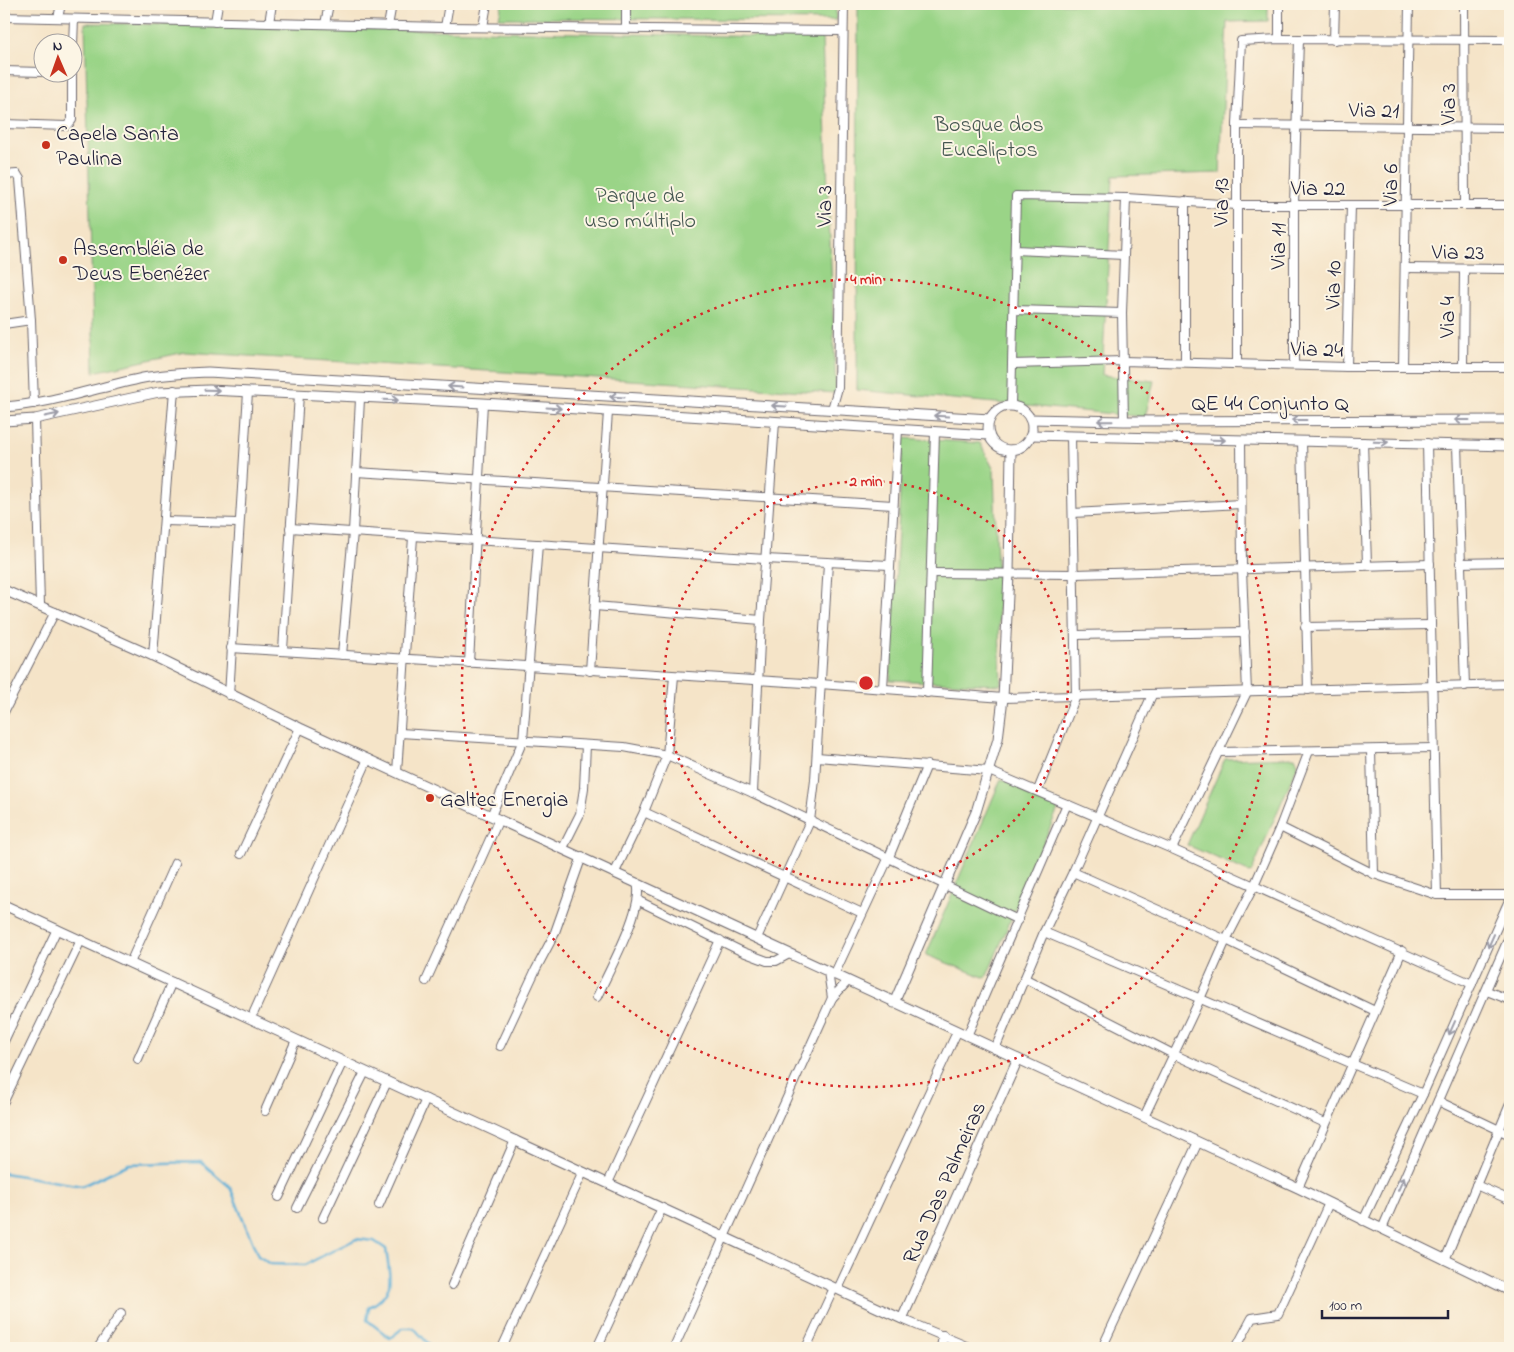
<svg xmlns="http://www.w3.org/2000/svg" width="1514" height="1352" font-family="'Indie Flower',sans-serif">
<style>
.green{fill:#9ad487;stroke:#5e7b61}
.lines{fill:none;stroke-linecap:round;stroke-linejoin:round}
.stream{stroke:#5bafd7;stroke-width:2.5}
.minor-casing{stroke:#6c666c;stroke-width:10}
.tertiary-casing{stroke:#6c666c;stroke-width:11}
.minor{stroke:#fff;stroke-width:8}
.tertiary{stroke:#fff;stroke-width:9}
.oneway{stroke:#9c9ca7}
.ring{fill:none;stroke:#d62828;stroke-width:2.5;stroke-dasharray:2.5 5}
.poi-dot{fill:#c8321e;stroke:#fcf5e5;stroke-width:2}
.labels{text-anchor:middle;stroke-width:4;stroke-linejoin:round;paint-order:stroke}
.street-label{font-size:22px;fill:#22223b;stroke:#fcf5e5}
.park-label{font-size:22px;fill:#465752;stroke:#fcf5e5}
.poi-label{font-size:22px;fill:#22223b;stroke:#fcf5e5;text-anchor:start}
.centre{fill:#d62828;stroke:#fcf5e5;stroke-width:2.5}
.ring-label{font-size:15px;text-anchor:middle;font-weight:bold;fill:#d62828;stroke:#fcf5e5;stroke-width:4;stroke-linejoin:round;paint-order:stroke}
</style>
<rect width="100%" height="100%" fill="#fcf5e5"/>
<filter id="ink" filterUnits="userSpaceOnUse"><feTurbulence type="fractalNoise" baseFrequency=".02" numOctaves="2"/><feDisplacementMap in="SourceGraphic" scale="10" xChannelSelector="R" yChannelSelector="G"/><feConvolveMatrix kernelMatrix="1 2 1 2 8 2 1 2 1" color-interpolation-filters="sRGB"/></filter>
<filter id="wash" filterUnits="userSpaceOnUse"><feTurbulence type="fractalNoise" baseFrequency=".0096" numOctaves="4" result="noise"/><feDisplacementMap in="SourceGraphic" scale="20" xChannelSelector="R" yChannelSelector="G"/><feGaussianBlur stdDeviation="1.12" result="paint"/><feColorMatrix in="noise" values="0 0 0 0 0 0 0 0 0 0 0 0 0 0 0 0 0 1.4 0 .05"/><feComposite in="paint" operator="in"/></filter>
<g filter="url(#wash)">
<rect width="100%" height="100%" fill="#f5e4c8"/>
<g class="green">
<polygon points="502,4 836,4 836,20 499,18"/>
<polygon points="858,4 1268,4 1268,21 1227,22 1220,173 1113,176 1102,375 1154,381 1145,417 857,390"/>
<polygon points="85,23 822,38 836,393 185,352 94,372"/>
<polygon points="903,438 980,443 994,470 1001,685 890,680"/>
<polygon points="1295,757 1298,764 1251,873 1187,845 1225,759"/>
<polygon points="1001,779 1060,804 986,978 926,955"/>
</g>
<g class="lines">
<path class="stream" d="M 4,1173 L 82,1186 L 129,1164 L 201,1162 L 230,1187 L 258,1256 L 271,1264 L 305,1265 L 356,1239 L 374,1241 L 386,1249 C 389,1275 398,1293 369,1307 L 367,1320 L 390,1338 L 403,1328 L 414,1328 L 432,1348"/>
</g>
</g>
<g filter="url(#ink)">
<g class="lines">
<g class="minor-casing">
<g id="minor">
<polyline points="626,4 626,28"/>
<polyline points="1279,4 1279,39"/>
<polyline points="1464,4 1465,205"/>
<polyline points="4,5 4,4"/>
<polyline points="4,17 445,27 843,31"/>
<polyline points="58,18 61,4"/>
<polyline points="215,22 218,4"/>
<polyline points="269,23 272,4"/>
<polyline points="325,24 329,4"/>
<polyline points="388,26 392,4"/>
<polyline points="445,27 449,4"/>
<polyline points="483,27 487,4"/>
<polyline points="1334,40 1335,4"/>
<polyline points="72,69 74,19"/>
<polyline points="4,71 42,72"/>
<polyline points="4,124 67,126 72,120 72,72"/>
<polyline points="1237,125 1510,128"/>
<polyline points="4,175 17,174 20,179 31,320 34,404"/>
<polyline points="1015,250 1124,255"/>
<polyline points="1405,268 1510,269"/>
<polyline points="1014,310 1122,313"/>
<polyline points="4,324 31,320"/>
<polyline points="1185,362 1185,201"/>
<polyline points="1012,364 1123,361 1347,367 1510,367"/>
<polyline points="1237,364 1237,125 1241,41 1279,39 1510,40"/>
<polyline points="1294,364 1294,205 1299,39"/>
<polyline points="1463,366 1464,269"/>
<polyline points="1347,367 1351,205"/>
<polyline points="1403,367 1409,4"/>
<polyline points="1011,406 1016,196 1126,198 1237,205 1510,205"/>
<polyline points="832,409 838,388 844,4"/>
<polyline points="35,419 40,605"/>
<polyline points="1124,421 1122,313 1126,198"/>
<polyline points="1302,441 1308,690"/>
<polyline points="1363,442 1367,564"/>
<polyline points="1427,443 1437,895"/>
<polyline points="1457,445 1465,686"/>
<polyline points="356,472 893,505"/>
<polyline points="1073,513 1241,504"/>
<polyline points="164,521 238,523"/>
<polyline points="290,528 765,559 889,565"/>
<polyline points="1460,563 1510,562"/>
<polyline points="931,573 1075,574 1430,564"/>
<polyline points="595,606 761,620"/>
<polyline points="1305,627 1431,625"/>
<polyline points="1075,635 1245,632"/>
<polyline points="231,648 820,684 1003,698 1510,684"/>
<polyline points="283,650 299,394"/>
<polyline points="342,655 353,532 360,399"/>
<polyline points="153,656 174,390"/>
<polyline points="469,663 483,403"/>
<polyline points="590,671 608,412"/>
<polyline points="883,688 898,430"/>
<polyline points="927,693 935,432"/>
<polyline points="229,695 248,392"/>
<polyline points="4,712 55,612"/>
<polyline points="400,733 624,747 667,755 753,793 1018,920"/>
<polyline points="1371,750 1374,874"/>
<polyline points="1219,752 1433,748"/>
<polyline points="817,757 989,771 1172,849 1472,984"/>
<polyline points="397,772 413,537"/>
<polyline points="1038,790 1076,696 1071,436"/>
<polyline points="753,793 761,620 775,422"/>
<polyline points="644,812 862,913"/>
<polyline points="491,816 523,740 538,544"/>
<polyline points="1280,827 1374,874 1437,895 1510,895"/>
<polyline points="563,848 580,814 584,788 586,745"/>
<polyline points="1172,849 1247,692 1242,570 1241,440"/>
<polyline points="241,854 300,728"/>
<polyline points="615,872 644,812 667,755 674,676"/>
<polyline points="1073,872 1226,940 1375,1011"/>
<polyline points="639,901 743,952 767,961 776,961 789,954"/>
<polyline points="1044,932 1423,1094"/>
<polyline points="757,938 810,821 815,780 828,563"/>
<polyline points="130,963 175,863"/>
<polyline points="828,972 832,998"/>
<polyline points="834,975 889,857 927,765"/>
<polyline points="1026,979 1173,1054 1325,1123"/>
<polyline points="426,981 499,819"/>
<polyline points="1487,991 1510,1000"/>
<path d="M 597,997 C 608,972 645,907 637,883"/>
<polyline points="254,1012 368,759"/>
<polyline points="967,1036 1067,804"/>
<polyline points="4,1041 57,929"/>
<polyline points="500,1046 536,969 554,935 582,856"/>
<polyline points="995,1049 1044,932 1073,872 1152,695"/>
<polyline points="138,1059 172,982"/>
<polyline points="4,1101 81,940"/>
<polyline points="1438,1101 1510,1135"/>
<polyline points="265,1111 296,1040"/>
<polyline points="1144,1117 1200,999 1226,940 1254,886 1280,827 1309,751"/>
<polyline points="608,1183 720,940"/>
<polyline points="1476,1185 1510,1200"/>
<polyline points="1298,1188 1402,951"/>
<polyline points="279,1197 343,1061"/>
<polyline points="379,1205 426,1099"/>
<polyline points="297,1208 365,1072"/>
<polyline points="323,1218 387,1082"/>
<polyline points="1363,1221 1423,1094 1510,898"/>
<polyline points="1382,1229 1510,935"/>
<polyline points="1445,1260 1510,1104"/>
<polyline points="452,1285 515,1140"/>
<polyline points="838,1289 957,1032"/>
<polyline points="902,1319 971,1348"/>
<polyline points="98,1348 121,1313"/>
<polyline points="502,1348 583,1172"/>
<polyline points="597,1348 662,1208"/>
<polyline points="674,1348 832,998 848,981"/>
<polyline points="806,1348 834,1288"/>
<polyline points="941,1348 943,1335"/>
<polyline points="1102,1348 1198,1142"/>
<polyline points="1236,1348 1252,1318 1278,1314 1329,1203"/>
</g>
</g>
<g class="tertiary-casing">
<g id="tertiary">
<circle cx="1010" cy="428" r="22"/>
<path d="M 4,407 C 52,403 96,388 143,378 C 165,374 186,373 208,372 L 990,419"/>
<polyline points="1030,419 1124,421 1510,420"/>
<polyline points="4,421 35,419 159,392 209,390 483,403 989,435"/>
<polyline points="1031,435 1510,446"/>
<polyline points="4,590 153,656 300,728 1298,1188 1510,1291"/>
<polyline points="4,905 902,1319 1018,1059"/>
<polyline points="894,1003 976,812 998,739 1003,698 1009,574 1011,450"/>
</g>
</g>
<use href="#minor" class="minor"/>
<use href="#tertiary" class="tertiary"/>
</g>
<defs><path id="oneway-shaft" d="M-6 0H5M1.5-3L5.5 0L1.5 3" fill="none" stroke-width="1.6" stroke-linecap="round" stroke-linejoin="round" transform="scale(1.25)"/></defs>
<g class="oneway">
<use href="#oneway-shaft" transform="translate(455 387) rotate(-176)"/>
<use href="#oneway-shaft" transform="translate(212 390) rotate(1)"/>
<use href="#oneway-shaft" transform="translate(617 397) rotate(-176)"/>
<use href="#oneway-shaft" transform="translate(391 400) rotate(2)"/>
<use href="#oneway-shaft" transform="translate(779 406) rotate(-177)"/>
<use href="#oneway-shaft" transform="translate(554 408) rotate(4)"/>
<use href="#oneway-shaft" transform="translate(52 415) rotate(-12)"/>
<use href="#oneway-shaft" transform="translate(941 416) rotate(-177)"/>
<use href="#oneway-shaft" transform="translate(1299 420) rotate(180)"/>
<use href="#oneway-shaft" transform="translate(1462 420) rotate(180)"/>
<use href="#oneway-shaft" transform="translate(1105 421) rotate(-179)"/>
<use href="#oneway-shaft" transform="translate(1218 440) rotate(1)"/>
<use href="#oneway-shaft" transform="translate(1381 442) rotate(1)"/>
<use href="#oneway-shaft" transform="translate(1491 941) rotate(114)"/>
<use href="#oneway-shaft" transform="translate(1452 1028) rotate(114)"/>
<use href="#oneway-shaft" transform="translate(1401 1184) rotate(-66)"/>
</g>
</g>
<g class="ring">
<circle cx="866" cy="683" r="202"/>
<circle cx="866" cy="683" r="404"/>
</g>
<g class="poi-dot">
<circle cx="46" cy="145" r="5"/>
<circle cx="63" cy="260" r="5"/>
<circle cx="430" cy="798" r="5"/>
</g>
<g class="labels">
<g class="street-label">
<text transform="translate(1447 104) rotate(-90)" y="8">Via 3</text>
<text transform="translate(1374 109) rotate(1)" y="8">Via 21</text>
<text transform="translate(1389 185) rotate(-89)" y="8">Via 6</text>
<text x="1318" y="195">Via 22</text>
<text transform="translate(1220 202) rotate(-90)" y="8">Via 13</text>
<text transform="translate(823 206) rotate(-89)" y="8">Via 3</text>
<text transform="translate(1277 246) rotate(-90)" y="8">Via 11</text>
<text transform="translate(1458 251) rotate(1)" y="8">Via 23</text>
<text transform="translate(1332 285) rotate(-89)" y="8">Via 10</text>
<text transform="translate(1446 317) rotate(-90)" y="8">Via 4</text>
<text transform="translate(1317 348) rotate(2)" y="8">Via 24</text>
<text x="1270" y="410">QE 44 Conjunto Q</text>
<text transform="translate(943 1182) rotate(-66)" y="8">Rua Das Palmeiras</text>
</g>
<g class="park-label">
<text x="989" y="131">Bosque dos<tspan x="989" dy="25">Eucaliptos</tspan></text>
<text x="640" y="202">Parque de<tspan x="640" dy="25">uso múltiplo</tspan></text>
</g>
<g class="poi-label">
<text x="56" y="140">Capela Santa<tspan x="56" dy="25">Paulina</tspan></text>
<text x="73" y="255">Assembléia de<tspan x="73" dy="25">Deus Ebenézer</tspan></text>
<text x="440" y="806">Galtec Energia</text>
</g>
</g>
<circle cx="866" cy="683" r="8" class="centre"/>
<g class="ring-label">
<text x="866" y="284">4 min</text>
<text x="866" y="486">2 min</text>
</g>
<rect width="1514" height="1352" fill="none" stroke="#fcf5e5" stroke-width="20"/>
<g transform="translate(58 58) rotate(358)"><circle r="24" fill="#fcf5e5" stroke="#a5a1a1"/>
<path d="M0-4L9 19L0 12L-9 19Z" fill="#c8321e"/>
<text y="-8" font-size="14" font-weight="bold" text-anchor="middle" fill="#22223b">N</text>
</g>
<path d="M1322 1310v8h126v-8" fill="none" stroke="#22223b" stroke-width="2.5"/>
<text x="1329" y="1310" font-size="15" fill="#22223b" stroke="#fcf5e5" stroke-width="4" paint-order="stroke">100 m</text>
</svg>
